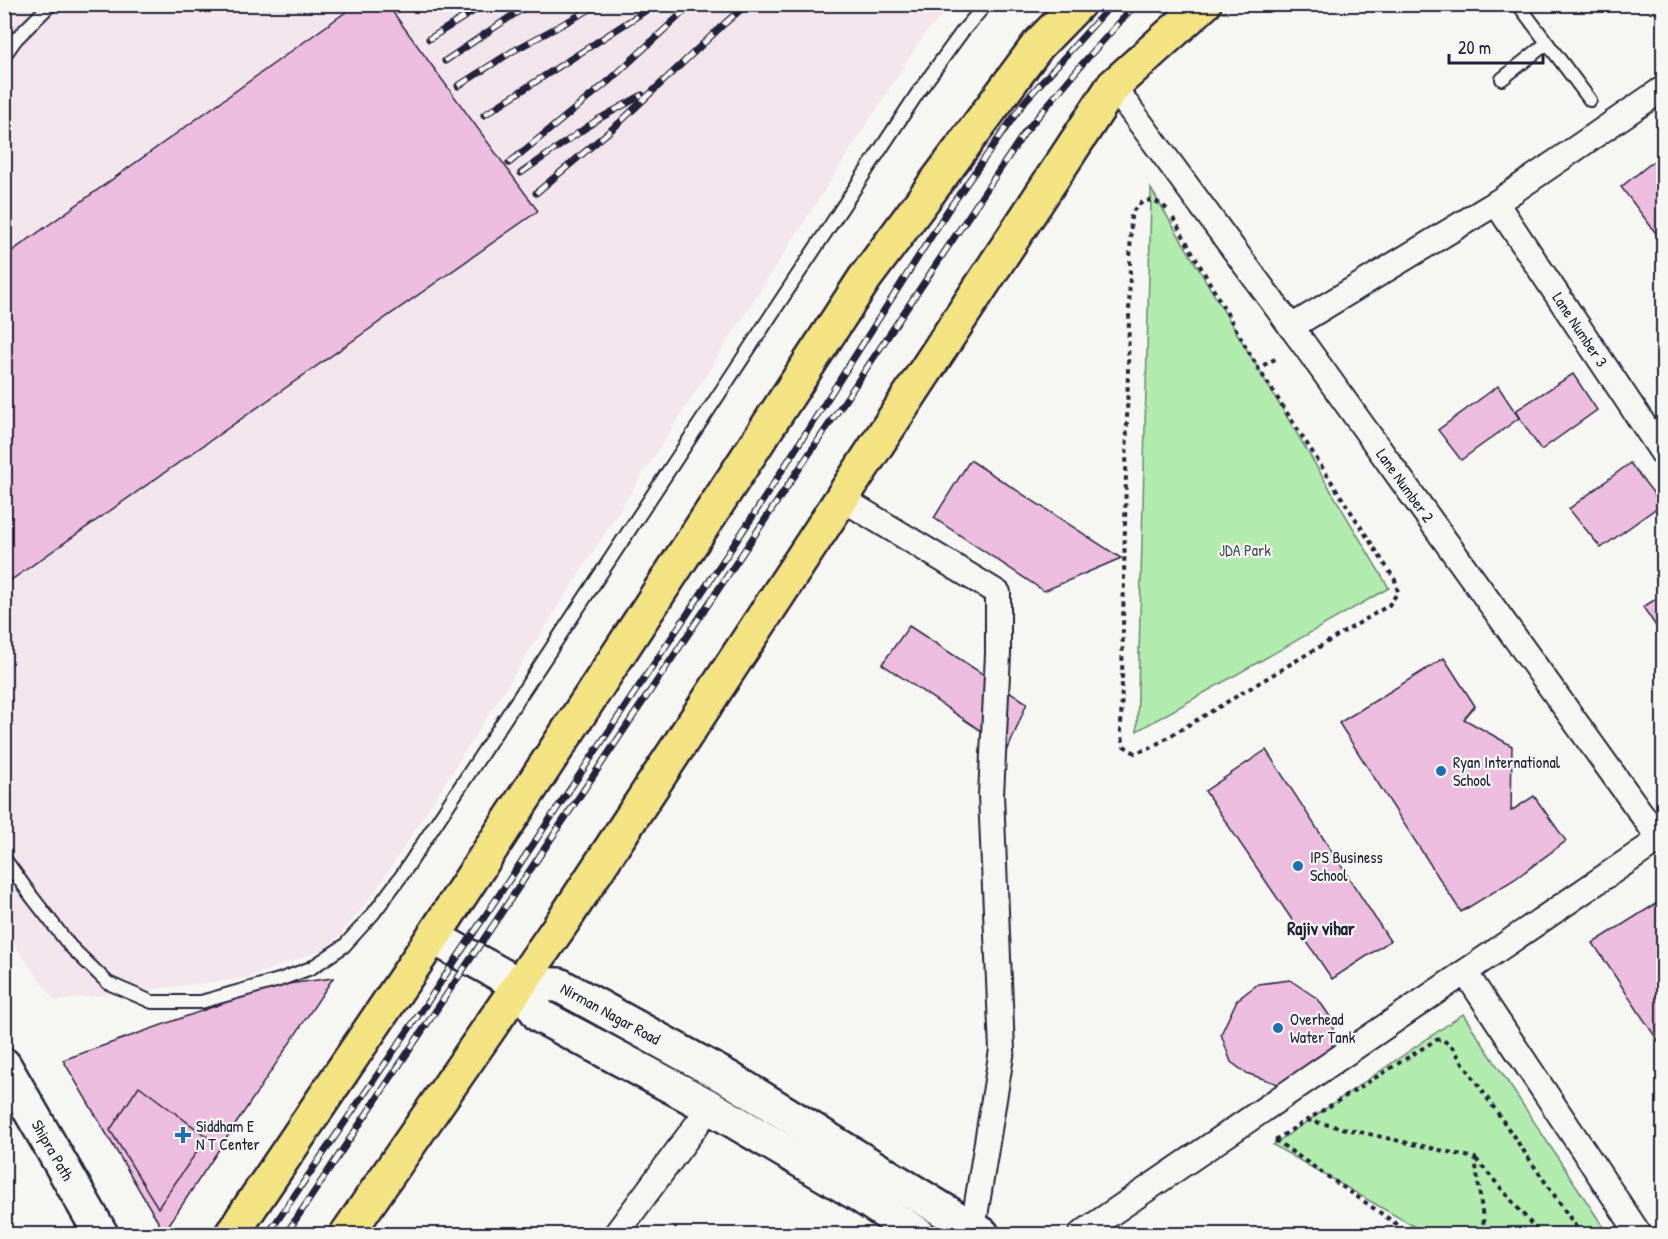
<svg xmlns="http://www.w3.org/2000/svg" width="1668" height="1239" font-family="'Patrick Hand',sans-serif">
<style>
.built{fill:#f3e5ec}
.green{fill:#b2ebae;stroke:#6a8674;stroke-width:1.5}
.building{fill:#ecbddf;stroke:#22223b;stroke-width:1.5}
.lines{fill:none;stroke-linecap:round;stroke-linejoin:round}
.lane-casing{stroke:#22223b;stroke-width:16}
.street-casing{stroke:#22223b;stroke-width:28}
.secondary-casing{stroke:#22223b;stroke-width:38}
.primary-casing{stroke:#22223b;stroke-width:38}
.path{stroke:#22223b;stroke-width:4;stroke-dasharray:4.5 4.5;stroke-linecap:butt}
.lane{stroke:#f6f6f2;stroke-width:12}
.street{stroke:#f6f6f2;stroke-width:24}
.secondary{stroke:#f6f6f2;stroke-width:33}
.primary{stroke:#f4e382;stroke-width:33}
.rail-casing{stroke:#22223b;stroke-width:7}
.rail{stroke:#f6f6f2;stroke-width:4.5;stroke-dasharray:14;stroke-linecap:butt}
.poi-dot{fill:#1f6fb2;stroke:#f6f6f2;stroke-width:2}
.labels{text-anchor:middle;stroke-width:4.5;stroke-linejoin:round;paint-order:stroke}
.street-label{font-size:16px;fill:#22223b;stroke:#f6f6f2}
.park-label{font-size:16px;fill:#465458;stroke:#f6f6f2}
.poi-label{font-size:16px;fill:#22223b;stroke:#f6f6f2;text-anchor:start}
.neighbourhood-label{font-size:18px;font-weight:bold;fill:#22223b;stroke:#f6f6f2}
</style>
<rect width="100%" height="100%" fill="#f6f6f2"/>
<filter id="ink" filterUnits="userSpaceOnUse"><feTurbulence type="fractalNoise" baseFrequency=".0167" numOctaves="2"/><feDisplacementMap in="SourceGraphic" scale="12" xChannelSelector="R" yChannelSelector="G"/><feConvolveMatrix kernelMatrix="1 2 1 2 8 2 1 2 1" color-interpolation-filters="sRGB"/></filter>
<g filter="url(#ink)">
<polygon class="built" points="4,5 952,5 925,33 377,889 330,947 246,978 55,1001 5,932"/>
<g class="green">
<polygon points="1151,189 1389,588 1137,731 1151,199"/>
<polygon points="1463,1014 1608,1234 1427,1234 1273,1145"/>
</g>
<g class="building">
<polygon points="357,4 387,4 538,211 4,585 4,257"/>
<polygon points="1664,153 1664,239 1662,241 1621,187"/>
<polygon points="1573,374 1597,410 1541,450 1515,411"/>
<polygon points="1498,386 1519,418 1461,460 1438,430"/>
<polygon points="970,460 1121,558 1044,591 934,518"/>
<polygon points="1630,463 1662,504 1601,548 1569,509"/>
<polygon points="1664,594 1664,638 1643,607"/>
<polygon points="909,626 1027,703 1008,749 882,664"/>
<polygon points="1444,658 1475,706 1464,719 1512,746 1511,811 1534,796 1566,841 1515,879 1461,912 1339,723"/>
<polygon points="1266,750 1390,941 1332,979 1205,791"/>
<polygon points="1657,903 1664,913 1664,1050 1593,943"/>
<polygon points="333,978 164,1232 63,1060 272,986"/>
<polygon points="1290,980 1318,999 1333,1021 1332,1049 1281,1085 1246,1073 1231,1062 1221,1034 1237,1000 1258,984"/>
<polygon points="139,1086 207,1137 158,1208 110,1130"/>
</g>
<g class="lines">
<g class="lane-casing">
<g id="lane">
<polyline points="1518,4 1590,100"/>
<polyline points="4,56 16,39 51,4"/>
<polyline points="1502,79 1547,43"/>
<polyline points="4,858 32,897 70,946 108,983 152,1002 201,1002 279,980 311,968 344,946 373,914 402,875 917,94 962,32 986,4"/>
</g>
</g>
<g class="street-casing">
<g id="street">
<path id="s1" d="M 1113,86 L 1303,343 L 1664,845"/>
<path id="s2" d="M 1496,203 L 1664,455"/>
<polyline points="1291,327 1496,203 1664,88"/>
<polyline points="841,498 998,593 998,654 991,795 1002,1050 973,1228"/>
<polyline points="1465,972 1639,1234"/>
<polyline points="616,1234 710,1107"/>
<polyline points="1081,1234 1660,839"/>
</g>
</g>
<g class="secondary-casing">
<g id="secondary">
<polyline points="433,937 518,984 540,1016 710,1107 856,1193 918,1234"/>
<path id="s3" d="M 518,984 L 559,985 L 730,1079 L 982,1234"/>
<path id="s4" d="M 4,1065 L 101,1234"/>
</g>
</g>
<g class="primary-casing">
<g id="primary">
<polyline points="232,1234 433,937 865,278 1038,45 1078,4"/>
<polyline points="347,1234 566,917 1113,86 1204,4"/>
</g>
</g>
<g class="path">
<path d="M 1167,209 C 1153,196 1142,198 1131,214 L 1121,731 L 1124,746 L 1135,753 L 1150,748 L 1381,610 L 1389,605 L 1398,592 L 1395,580 L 1258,368 L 1279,357"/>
<polyline points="1173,218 1258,368"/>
<polyline points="1307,1120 1475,1158 1485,1234"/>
<polyline points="1275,1140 1436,1040 1442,1039 1452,1047 1581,1234"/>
<polyline points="1275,1140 1411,1234"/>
<polyline points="1476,1159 1540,1234"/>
</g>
<use href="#lane" class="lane"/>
<use href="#street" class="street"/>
<use href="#secondary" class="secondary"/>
<use href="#primary" class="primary"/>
<g class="rail-casing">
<g id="rail">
<polyline points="429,39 485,4"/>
<polyline points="445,61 516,13 532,4"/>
<polyline points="458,86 513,51 600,4"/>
<polyline points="484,115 656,4"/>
<polyline points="509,163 610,80 692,4"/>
<polyline points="521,173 597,120 642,95"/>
<polyline points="536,193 618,124 724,24 747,4"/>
<polyline points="268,1234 424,1007 751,519 948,210 1025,101 1112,4"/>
<polyline points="286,1234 1025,132 1083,63 1136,4"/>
</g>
</g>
<use href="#rail" class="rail"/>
</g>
</g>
<g class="poi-dot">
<circle cx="1441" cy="771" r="6"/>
<circle cx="1298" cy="866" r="6"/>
<circle cx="1278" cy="1028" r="6"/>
<path d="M180 1126h6v6h6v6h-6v6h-6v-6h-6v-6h6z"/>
</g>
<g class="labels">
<g class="street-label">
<text dy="6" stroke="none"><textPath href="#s2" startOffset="152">Lane Number 3</textPath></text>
<text dy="6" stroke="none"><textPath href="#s1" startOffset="495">Lane Number 2</textPath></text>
<text dy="6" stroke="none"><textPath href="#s3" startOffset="100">Nirman Nagar Road</textPath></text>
<text dy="6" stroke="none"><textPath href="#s4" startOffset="98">Shipra Path</textPath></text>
</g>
<g class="park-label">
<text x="1245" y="556">JDA Park</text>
</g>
<g class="poi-label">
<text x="1453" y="768">Ryan International<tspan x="1453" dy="18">School</tspan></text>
<text x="1310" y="863">IPS Business<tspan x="1310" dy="18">School</tspan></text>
<text x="1290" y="1025">Overhead<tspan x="1290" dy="18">Water Tank</tspan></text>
<text x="196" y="1132">Siddham E<tspan x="196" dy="18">N T Center</tspan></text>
</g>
<g class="neighbourhood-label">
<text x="1321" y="935">Rajiv vihar</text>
</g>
</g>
<rect width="1668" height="1239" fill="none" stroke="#f6f6f2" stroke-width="24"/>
<rect x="12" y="12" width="1644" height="1215" fill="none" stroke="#22223b" stroke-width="2" filter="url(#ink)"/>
<path d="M1449 54v9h94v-9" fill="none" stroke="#22223b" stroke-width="3"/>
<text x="1458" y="54" font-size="18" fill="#22223b" stroke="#f6f6f2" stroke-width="4.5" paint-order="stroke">20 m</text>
</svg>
